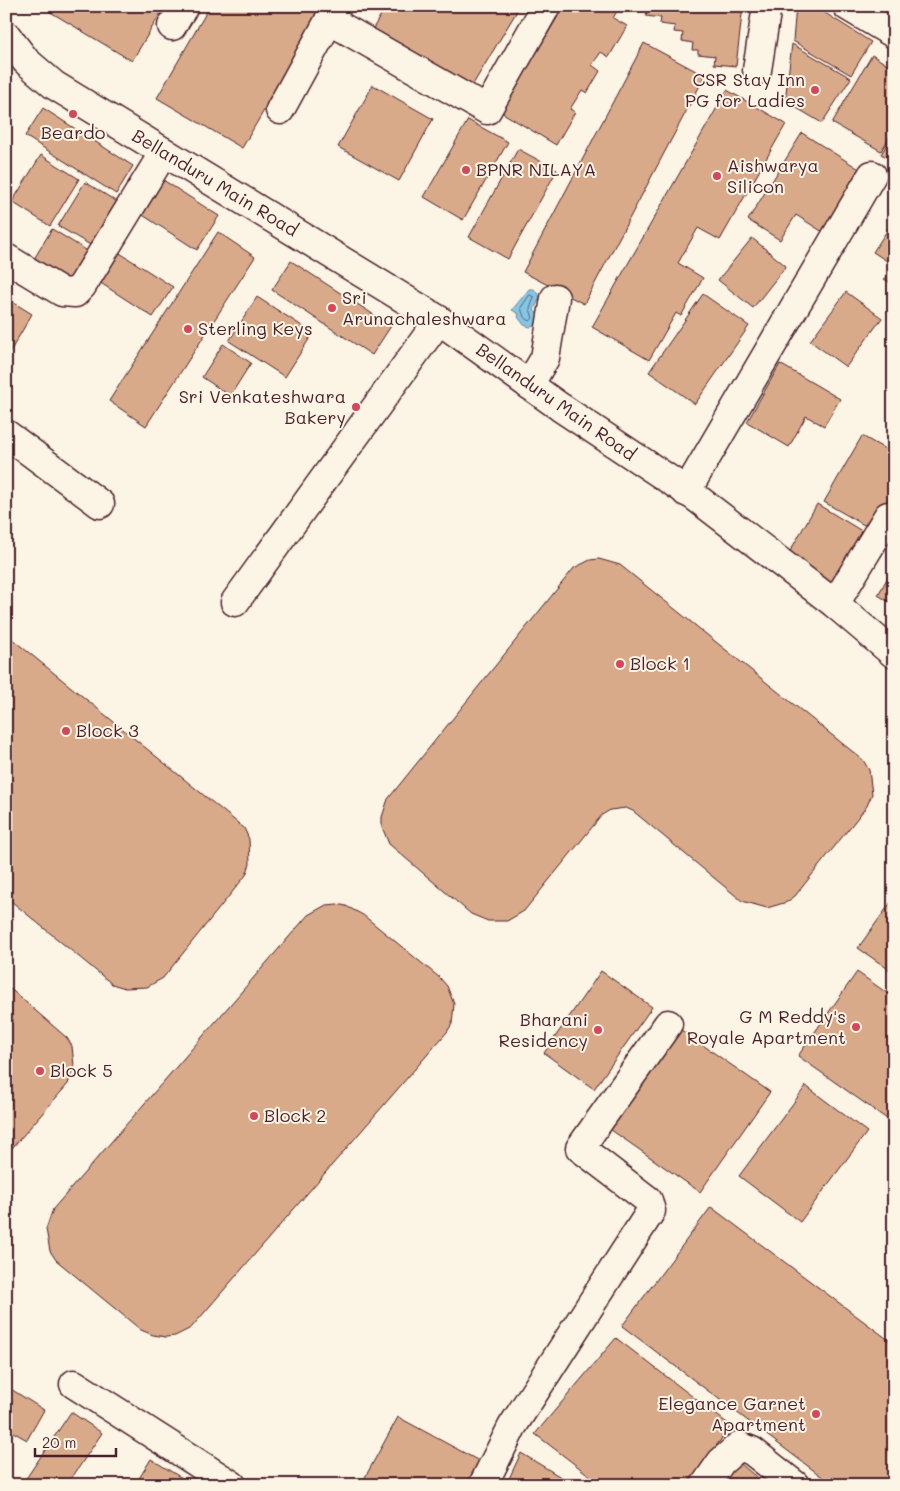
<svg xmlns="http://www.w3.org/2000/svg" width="900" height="1491" font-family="Mali,sans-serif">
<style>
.water{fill:#84c6e4;stroke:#6d839a}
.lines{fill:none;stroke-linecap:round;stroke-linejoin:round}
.shore{stroke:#616275;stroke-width:1}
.building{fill:#d9aa8a;stroke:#4a1f2b}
.minor-casing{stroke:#4a1f2b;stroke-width:31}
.minor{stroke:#fcf5e5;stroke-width:28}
.poi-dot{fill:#d1495b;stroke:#fcf5e5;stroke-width:2}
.labels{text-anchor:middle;stroke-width:4;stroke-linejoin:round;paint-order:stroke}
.poi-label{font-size:18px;fill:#4a1f2b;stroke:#fcf5e5;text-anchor:start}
.street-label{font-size:18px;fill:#4a1f2b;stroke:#fcf5e5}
</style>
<rect width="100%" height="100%" fill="#fcf5e5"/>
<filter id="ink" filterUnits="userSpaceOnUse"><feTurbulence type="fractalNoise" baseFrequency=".02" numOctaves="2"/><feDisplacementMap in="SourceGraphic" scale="10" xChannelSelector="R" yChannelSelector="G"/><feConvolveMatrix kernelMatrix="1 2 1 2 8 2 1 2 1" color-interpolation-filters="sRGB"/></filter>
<g filter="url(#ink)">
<polygon class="water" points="529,289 534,289 540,297 534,310 539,316 535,326 530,327 524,325 518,317 519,314 512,310"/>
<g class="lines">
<polygon class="shore" points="530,295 534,297 530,309 533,318 530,321 524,317 521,308"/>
</g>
<g class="building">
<polygon points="49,6 165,6 132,61 47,10"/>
<polygon points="210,6 325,6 242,148 157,98"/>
<polygon points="386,6 520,6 469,91 371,32"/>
<polygon points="564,6 620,6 613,18 627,26 609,57 601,52 592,65 600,71 587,93 582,90 570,109 575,112 556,145 501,112"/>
<polygon points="648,6 743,6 736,66 714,64 715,56 698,54 698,50 692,50 693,43 682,41 683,33 674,32 675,26 660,24 661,18 646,16"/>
<polygon points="796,6 814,6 871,42 851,75 793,41"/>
<polygon points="881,6 893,6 890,12"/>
<polygon points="644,43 705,76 584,304 523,272"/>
<polygon points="792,44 851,78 822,123 785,101"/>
<polygon points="872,55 894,69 894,130 881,151 832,123"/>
<polygon points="373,85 433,119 399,181 338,147"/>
<polygon points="727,90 786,124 720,240 698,228 678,263 703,278 681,316 676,313 649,360 592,327"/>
<polygon points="43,108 133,166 116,194 25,136"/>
<polygon points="468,120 508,142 463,220 424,197"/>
<polygon points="802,133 864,172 826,234 796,215 780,240 748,220"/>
<polygon points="894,133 894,161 881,154"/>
<polygon points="518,149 557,170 508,259 469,237"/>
<polygon points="41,155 79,179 50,226 12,202"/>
<polygon points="6,162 11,165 6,173"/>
<polygon points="160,178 219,216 197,250 138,212"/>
<polygon points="85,182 119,203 92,246 58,226"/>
<polygon points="894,220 894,285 884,279 893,265 873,252"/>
<polygon points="52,229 89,252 67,287 31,264"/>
<polygon points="218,232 255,257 146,426 109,401"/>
<polygon points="752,238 786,266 753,308 718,280"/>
<polygon points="115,250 173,287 153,317 96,280"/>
<polygon points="291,261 391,326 372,355 272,290"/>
<polygon points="846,292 882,318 846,367 810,341"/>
<polygon points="703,294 749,326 695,404 649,372"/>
<polygon points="257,297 313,333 285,377 229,341"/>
<polygon points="6,298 32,314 7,357 6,357"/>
<polygon points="223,344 251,363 230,396 202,377"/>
<polygon points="780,364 840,399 824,426 806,416 789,447 747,422"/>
<polygon points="862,436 894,454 894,489 871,529 824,502"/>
<polygon points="817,504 870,536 837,592 785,560"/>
<polygon points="599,559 620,565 863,760 869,770 872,794 867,806 795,896 787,902 767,908 742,901 633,811 626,808 610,810 602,815 524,911 507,921 488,921 471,914 389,844 382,827 382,817 388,799 574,568 590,560"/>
<polygon points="894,566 894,605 878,595"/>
<polygon points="6,634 244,828 249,839 250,864 246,875 163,978 147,987 125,988 112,984 6,897"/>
<polygon points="894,898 894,973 858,948"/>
<polygon points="337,904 346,906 363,915 440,978 447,986 454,1004 452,1024 447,1032 191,1328 175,1336 166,1337 153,1335 141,1330 56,1260 50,1251 46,1229 53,1209 308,915 326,905"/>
<polygon points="601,971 652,1007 594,1089 544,1053"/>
<polygon points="857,972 894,998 894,1124 798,1056"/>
<polygon points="6,985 67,1038 72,1046 74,1066 68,1084 6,1155"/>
<polygon points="674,1025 770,1092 700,1192 604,1125"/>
<polygon points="806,1086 867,1132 800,1222 739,1176"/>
<polygon points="711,1207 894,1344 894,1485 833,1485 622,1326"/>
<polygon points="616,1338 731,1426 687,1485 602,1485 535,1434"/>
<polygon points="6,1386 44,1410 27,1440 6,1428"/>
<polygon points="71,1412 102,1433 67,1485 32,1485 25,1480"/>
<polygon points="398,1417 481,1462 469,1485 370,1485 363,1481"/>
<polygon points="521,1453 574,1485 506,1485"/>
<polygon points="151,1459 193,1485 135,1485"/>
<polygon points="736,1460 766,1485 716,1485"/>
</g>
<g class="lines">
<g class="minor-casing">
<g id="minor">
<polyline points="847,6 894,34"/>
<polyline points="329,20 487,110 545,8 542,6"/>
<polyline points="172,26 184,6"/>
<polyline points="6,35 26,61 54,85 439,320 560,407 694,496 835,604 894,654"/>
<polyline points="757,70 767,6"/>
<polyline points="280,110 337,6"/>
<polyline points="6,258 62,292 75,293 82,286 164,152"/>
<polyline points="529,385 545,358 555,298"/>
<polyline points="6,434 100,504"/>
<polyline points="686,492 872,175"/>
<polyline points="235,602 439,320"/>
<polyline points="835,604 888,516"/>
<polyline points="74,1384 232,1485"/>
<polyline points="483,1485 512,1427 651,1211 648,1200 580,1148 668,1024"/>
<polyline points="705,1485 721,1462 739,1446 752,1451 795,1485"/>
</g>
</g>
<use href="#minor" class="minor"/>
</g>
</g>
<g class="poi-dot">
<circle cx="815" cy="90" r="5"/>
<circle cx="73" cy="114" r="5"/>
<circle cx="466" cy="170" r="5"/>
<circle cx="717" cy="176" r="5"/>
<circle cx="332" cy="308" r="5"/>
<circle cx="188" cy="329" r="5"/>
<circle cx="356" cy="407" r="5"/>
<circle cx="620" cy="664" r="5"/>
<circle cx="66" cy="731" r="5"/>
<circle cx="856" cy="1027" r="5"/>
<circle cx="598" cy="1030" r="5"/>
<circle cx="40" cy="1071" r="5"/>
<circle cx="254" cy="1116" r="5"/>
<circle cx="816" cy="1414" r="5"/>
</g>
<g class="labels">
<g class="poi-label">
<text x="805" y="86" text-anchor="end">CSR Stay Inn<tspan x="805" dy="21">PG for Ladies</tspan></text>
<text x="73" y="139" text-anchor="middle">Beardo</text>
<text x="727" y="172">Aishwarya<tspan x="727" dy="21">Silicon</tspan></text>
<text x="476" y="176">BPNR NILAYA</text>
<text x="342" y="304">Sri<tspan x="342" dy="21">Arunachaleshwara</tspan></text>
<text x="198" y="335">Sterling Keys</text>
<text x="346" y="403" text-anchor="end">Sri Venkateshwara<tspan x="346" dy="21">Bakery</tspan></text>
<text x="630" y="670">Block 1</text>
<text x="76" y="737">Block 3</text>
<text x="846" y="1023" text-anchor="end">G M Reddy's<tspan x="846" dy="21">Royale Apartment</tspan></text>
<text x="588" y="1026" text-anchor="end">Bharani<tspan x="588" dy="21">Residency</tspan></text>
<text x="50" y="1077">Block 5</text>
<text x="264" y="1122">Block 2</text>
<text x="806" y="1410" text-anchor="end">Elegance Garnet<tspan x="806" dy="21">Apartment</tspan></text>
</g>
<g class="street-label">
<text transform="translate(215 183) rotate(31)" y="6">Bellanduru Main Road</text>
<text transform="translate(556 402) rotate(35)" y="6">Bellanduru Main Road</text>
</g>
</g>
<rect width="900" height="1491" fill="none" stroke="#fcf5e5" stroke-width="25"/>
<rect x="12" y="12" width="875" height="1466" fill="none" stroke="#4a1f2b" stroke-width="2" filter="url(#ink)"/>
<path d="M35 1448v8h81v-8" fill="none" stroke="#4a1f2b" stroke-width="2.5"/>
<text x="42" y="1448" font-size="15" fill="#4a1f2b" stroke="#fcf5e5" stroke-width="4" paint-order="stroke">20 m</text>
</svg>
